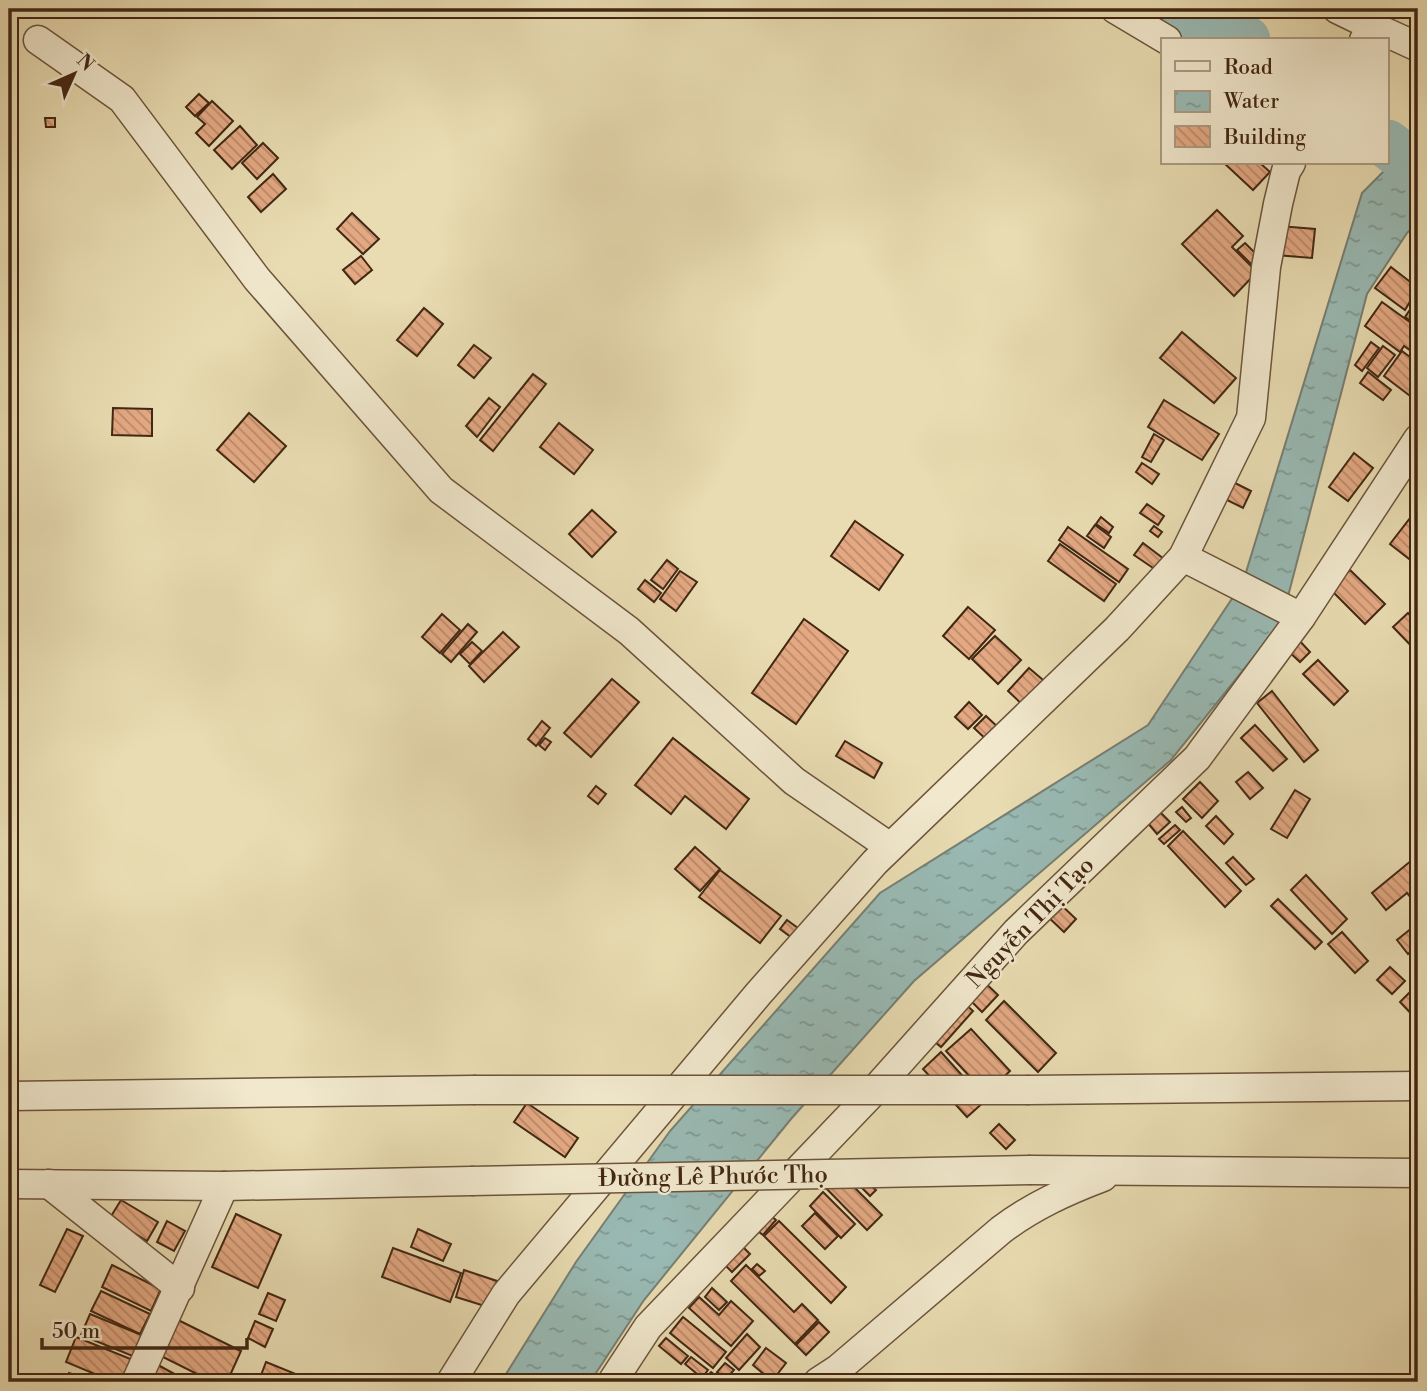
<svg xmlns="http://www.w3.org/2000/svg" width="1427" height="1391" font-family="'Libre Bodoni',serif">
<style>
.water{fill:url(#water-ripples);stroke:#767f74;stroke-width:2}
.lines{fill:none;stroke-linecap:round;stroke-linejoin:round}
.river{stroke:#99bab4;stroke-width:49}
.building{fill:url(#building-back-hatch);stroke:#422713;stroke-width:2}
.minor-casing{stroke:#6c543b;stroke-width:31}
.minor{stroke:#f1e8cd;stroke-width:28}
.minor-bridge-casing{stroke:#6c543b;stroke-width:31;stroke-linecap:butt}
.minor-bridge{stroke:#f1e8cd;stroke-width:28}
.labels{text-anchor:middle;stroke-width:5;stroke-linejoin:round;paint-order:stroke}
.street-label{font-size:24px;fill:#422713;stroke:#f1e8cd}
</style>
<defs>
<pattern id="water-ripples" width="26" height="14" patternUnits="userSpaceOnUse" patternTransform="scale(1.75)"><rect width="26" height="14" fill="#99bab4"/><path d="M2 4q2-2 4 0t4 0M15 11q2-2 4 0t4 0" fill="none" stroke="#7e9791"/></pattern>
<pattern id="building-back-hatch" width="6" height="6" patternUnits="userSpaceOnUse" patternTransform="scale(1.75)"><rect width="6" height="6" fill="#e4a983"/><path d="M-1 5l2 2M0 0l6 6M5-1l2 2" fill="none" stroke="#ba8a6a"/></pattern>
</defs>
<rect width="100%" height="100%" fill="#e9dcb2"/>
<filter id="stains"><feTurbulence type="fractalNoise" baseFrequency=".00286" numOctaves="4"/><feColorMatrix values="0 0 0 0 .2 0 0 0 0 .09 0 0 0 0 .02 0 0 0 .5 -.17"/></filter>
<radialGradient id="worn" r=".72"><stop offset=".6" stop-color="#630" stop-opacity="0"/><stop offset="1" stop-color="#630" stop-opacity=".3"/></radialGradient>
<polygon class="water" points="1418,137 1418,221 1407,233 1367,294 1281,623 1171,760 914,981 791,1119 644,1300 590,1382 501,1382 576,1262 670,1131 880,893 1148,725 1243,582 1362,193"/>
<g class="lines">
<g class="river">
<polyline points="1169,9 1246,40"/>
<polyline points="1387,144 1400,154"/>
</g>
</g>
<g class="building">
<polygon points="199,94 209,103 195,116 186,107"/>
<polygon points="212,101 233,121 209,146 196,133 205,124 197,117"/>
<polygon points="45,118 55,118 55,127 46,127"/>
<polygon points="240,126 257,145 232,169 214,150"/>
<polygon points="263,143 278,158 257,179 242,163"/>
<polygon points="1224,163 1260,163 1270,172 1253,190"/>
<polygon points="273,174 286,189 261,212 248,197"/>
<polygon points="1217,210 1243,236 1232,247 1257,272 1234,296 1182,244"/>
<polygon points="352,213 379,239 363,254 337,229"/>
<polygon points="1279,226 1315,229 1312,258 1276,255"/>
<polygon points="1245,243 1266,264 1258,271 1237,250"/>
<polygon points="361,256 372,270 355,284 343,270"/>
<polygon points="1391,267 1418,288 1405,310 1375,288"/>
<polygon points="1418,298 1418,326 1405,317"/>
<polygon points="1382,302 1418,328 1418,356 1404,346 1400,352 1365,326"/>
<polygon points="424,308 443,324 417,356 397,340"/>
<polygon points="1182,332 1236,378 1214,403 1160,358"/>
<polygon points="1371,342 1379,348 1362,371 1355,365"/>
<polygon points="474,345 491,358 474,378 458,365"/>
<polygon points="1383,346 1395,355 1378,377 1367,368"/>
<polygon points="1402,351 1418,363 1418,402 1384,376"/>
<polygon points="1368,372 1391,390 1383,400 1360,383"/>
<polygon points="533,374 546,384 493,451 480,440"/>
<polygon points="489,398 500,407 477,437 466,426"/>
<polygon points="1164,400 1219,434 1202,460 1148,427"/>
<polygon points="113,408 152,409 152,436 112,435"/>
<polygon points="249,413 286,446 254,482 217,450"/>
<polygon points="559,423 593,450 574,474 540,447"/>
<polygon points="1154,434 1164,440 1151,462 1142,457"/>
<polygon points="1354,453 1373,468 1348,501 1329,487"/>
<polygon points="1142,463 1159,474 1152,484 1136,472"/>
<polygon points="1231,481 1251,491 1243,508 1223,498"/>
<polygon points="1147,504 1164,516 1158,525 1140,513"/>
<polygon points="592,510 616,532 592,557 569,534"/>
<polygon points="1414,513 1418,516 1418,566 1390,544"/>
<polygon points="1101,517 1113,527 1109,533 1096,524"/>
<polygon points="855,521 903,555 879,590 831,556"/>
<polygon points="1095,525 1111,537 1104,548 1087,536"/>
<polygon points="1154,526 1162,532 1158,537 1150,531"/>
<polygon points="1068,527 1128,569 1119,582 1059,540"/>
<polygon points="1143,543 1164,559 1156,570 1134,555"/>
<polygon points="1060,544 1116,584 1104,601 1048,561"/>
<polygon points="667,560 678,569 663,589 651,580"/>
<polygon points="1350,570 1385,604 1365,624 1330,589"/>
<polygon points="680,571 697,582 676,611 660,599"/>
<polygon points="645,580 661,593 654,602 638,589"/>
<polygon points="968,607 995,630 969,659 943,636"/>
<polygon points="1408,613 1418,624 1418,653 1393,627"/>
<polygon points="442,614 460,630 440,653 422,637"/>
<polygon points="804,619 848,651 796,724 752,693"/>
<polygon points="468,624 477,632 451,662 442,654"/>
<polygon points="503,632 519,647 484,682 469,666"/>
<polygon points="995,636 1021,660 998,684 972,659"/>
<polygon points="1297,638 1310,652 1300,662 1286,649"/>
<polygon points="472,642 482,651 470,664 460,654"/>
<polygon points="1318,660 1348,691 1334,705 1303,674"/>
<polygon points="1029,668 1049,685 1027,709 1008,691"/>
<polygon points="612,679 639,702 591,757 564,733"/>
<polygon points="1272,691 1318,750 1304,762 1257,703"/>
<polygon points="969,702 982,715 968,729 955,717"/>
<polygon points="986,716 1001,730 989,742 974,728"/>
<polygon points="542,721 550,728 536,746 528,739"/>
<polygon points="1255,725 1287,759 1273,771 1241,738"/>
<polygon points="545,738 551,742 545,750 539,745"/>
<polygon points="673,738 749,799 726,829 685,796 671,814 635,785"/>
<polygon points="845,741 882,763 874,778 836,756"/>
<polygon points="1248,772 1263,788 1250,799 1236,782"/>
<polygon points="1200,782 1218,801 1202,818 1183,799"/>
<polygon points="596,786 606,794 598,804 588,796"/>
<polygon points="1295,790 1310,799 1287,838 1271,829"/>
<polygon points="1182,807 1191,818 1186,822 1176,812"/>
<polygon points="1159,811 1170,822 1157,834 1147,822"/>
<polygon points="1216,816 1233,834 1224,844 1206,826"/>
<polygon points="1175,825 1180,830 1164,844 1159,839"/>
<polygon points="1183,831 1241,891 1225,907 1168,846"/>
<polygon points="695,847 720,869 700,891 675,869"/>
<polygon points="1418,855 1418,907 1407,893 1386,910 1372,893"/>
<polygon points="1233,857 1254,879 1246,885 1226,863"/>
<polygon points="720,870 781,916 760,943 699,897"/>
<polygon points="1306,875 1347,919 1332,934 1291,890"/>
<polygon points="1278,899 1322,942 1315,949 1271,906"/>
<polygon points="1058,902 1076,919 1064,932 1046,915"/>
<polygon points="787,920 806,934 799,943 780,929"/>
<polygon points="1418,923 1418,945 1408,954 1397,940"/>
<polygon points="1342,932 1368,961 1355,973 1328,944"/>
<polygon points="1390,967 1405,981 1392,994 1377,980"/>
<polygon points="979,977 998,995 982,1012 963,993"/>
<polygon points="1411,991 1418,998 1417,1020 1400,1002"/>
<polygon points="1004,1001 1056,1053 1038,1072 986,1020"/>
<polygon points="963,1002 973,1011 941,1047 930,1038"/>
<polygon points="971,1029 1010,1071 986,1094 946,1051"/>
<polygon points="941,1052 985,1101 967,1117 923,1069"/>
<polygon points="527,1103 578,1138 565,1157 514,1122"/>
<polygon points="999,1124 1015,1140 1006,1149 990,1133"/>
<polygon points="833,1166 882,1215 867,1230 818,1180"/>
<polygon points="863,1179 876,1190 870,1196 858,1184"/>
<polygon points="823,1192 855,1224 841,1238 810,1206"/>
<polygon points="9,1193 18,1197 9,1216"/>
<polygon points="121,1200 158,1222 147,1241 110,1218"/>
<polygon points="815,1213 838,1236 825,1249 802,1226"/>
<polygon points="236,1214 281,1235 258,1288 212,1267"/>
<polygon points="769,1214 776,1220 763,1235 756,1230"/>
<polygon points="167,1221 185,1231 174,1251 157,1242"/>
<polygon points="779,1221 846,1287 831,1303 764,1236"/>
<polygon points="67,1229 83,1236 55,1292 40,1285"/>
<polygon points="418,1229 451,1244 443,1261 411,1247"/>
<polygon points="741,1245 750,1254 732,1272 723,1263"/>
<polygon points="393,1248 461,1273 450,1302 382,1277"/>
<polygon points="757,1264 765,1271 759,1276 752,1269"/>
<polygon points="112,1265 161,1289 151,1311 102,1287"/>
<polygon points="746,1265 794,1312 802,1304 818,1320 795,1344 731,1281"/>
<polygon points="464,1270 497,1281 488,1307 456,1297"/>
<polygon points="712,1288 727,1302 719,1310 705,1297"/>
<polygon points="101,1291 150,1314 140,1334 91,1311"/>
<polygon points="268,1293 285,1300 276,1321 259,1314"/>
<polygon points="699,1297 719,1315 731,1301 753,1321 731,1346 689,1308"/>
<polygon points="90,1314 144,1336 135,1357 81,1335"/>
<polygon points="683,1317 726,1352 713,1368 670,1333"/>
<polygon points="178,1320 241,1351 227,1382 213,1382 161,1356"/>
<polygon points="255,1321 273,1329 265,1347 248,1338"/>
<polygon points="819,1322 829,1332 806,1355 796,1345"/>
<polygon points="747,1334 760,1347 739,1370 726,1358"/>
<polygon points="76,1337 133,1360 123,1382 114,1382 66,1362"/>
<polygon points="666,1338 688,1356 681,1364 659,1346"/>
<polygon points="766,1348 786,1363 772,1381 753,1365"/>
<polygon points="691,1357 708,1370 702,1378 685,1364"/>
<polygon points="266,1362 303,1377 301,1382 271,1382 260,1378"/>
<polygon points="725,1363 734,1370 726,1379 717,1372"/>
<polygon points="158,1365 189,1382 148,1382"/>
<polygon points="711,1372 724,1382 702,1382"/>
<polygon points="69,1373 94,1382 65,1382"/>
</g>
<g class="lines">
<g class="minor-casing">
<g id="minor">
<polyline points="1115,9 1167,40"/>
<polyline points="1337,9 1372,26"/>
<polyline points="38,40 122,99 257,279 441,490 629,631 794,781 890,847"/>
<polyline points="1364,40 1372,26 1418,47"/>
<polyline points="1183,557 1301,617"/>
<polyline points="1029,1090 1418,1086"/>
<polyline points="9,1096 473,1090"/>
<polyline points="1031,1170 1418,1173"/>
<polyline points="9,1184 224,1186 471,1181"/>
<polyline points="49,1184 180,1288"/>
<polyline points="136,1382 224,1186"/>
<polyline points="451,1382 506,1294 759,993 875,862 1117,629 1183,557 1251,418 1266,267 1278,204 1286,171 1291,163"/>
<polyline points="612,1382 648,1327 872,1093 1016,932 1197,758 1301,617 1418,439"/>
<path d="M 818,1382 L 838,1369 L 1001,1230 C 1033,1206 1066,1191 1103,1177"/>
</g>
</g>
<use href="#minor" class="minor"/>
<g class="minor-bridge-casing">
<g id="minor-bridge">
<polyline points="473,1090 1029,1090"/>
<polyline points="471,1181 1031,1170"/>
</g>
</g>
<use href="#minor-bridge" class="minor-bridge"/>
</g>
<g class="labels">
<g class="street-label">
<text transform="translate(1030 922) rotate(-46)" y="8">Nguyễn Thị Tạo</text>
<text transform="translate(713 1176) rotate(-1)" y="8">Đường Lê Phước Thọ</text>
</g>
</g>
<rect width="1427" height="1391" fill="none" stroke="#e9dcb2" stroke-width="35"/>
<rect x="10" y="10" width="1406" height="1370" fill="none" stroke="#422713" stroke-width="3.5"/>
<rect x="18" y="18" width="1392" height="1356" fill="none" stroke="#422713" stroke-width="2"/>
<rect x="1161" y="38" width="228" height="126" fill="#f1e8cd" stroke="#ab9b83" stroke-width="2"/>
<rect x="1175" y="61" width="35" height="10" fill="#f1e8cd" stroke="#ab9b83" stroke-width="2"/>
<text x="1224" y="74" font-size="21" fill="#422713">Road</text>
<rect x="1175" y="91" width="35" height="21" fill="url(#water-ripples)" stroke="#ab9b83" stroke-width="2"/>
<text x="1224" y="108" font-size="21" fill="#422713">Water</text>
<rect x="1175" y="126" width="35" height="21" fill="url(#building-back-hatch)" stroke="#ab9b83" stroke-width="2"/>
<text x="1224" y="144" font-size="21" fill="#422713">Building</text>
<g transform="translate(74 74) rotate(45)" stroke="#f1e8cd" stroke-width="5" paint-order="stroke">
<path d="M0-5L12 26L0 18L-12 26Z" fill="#422713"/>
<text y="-10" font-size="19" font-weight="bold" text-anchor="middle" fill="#422713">N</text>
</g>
<path d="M42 1338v10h205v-10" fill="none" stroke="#422713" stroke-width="3.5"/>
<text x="52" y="1338" font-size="21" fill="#422713" stroke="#f1e8cd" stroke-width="5" paint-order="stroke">50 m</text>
<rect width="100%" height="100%" filter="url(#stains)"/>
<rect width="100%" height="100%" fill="url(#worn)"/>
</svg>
